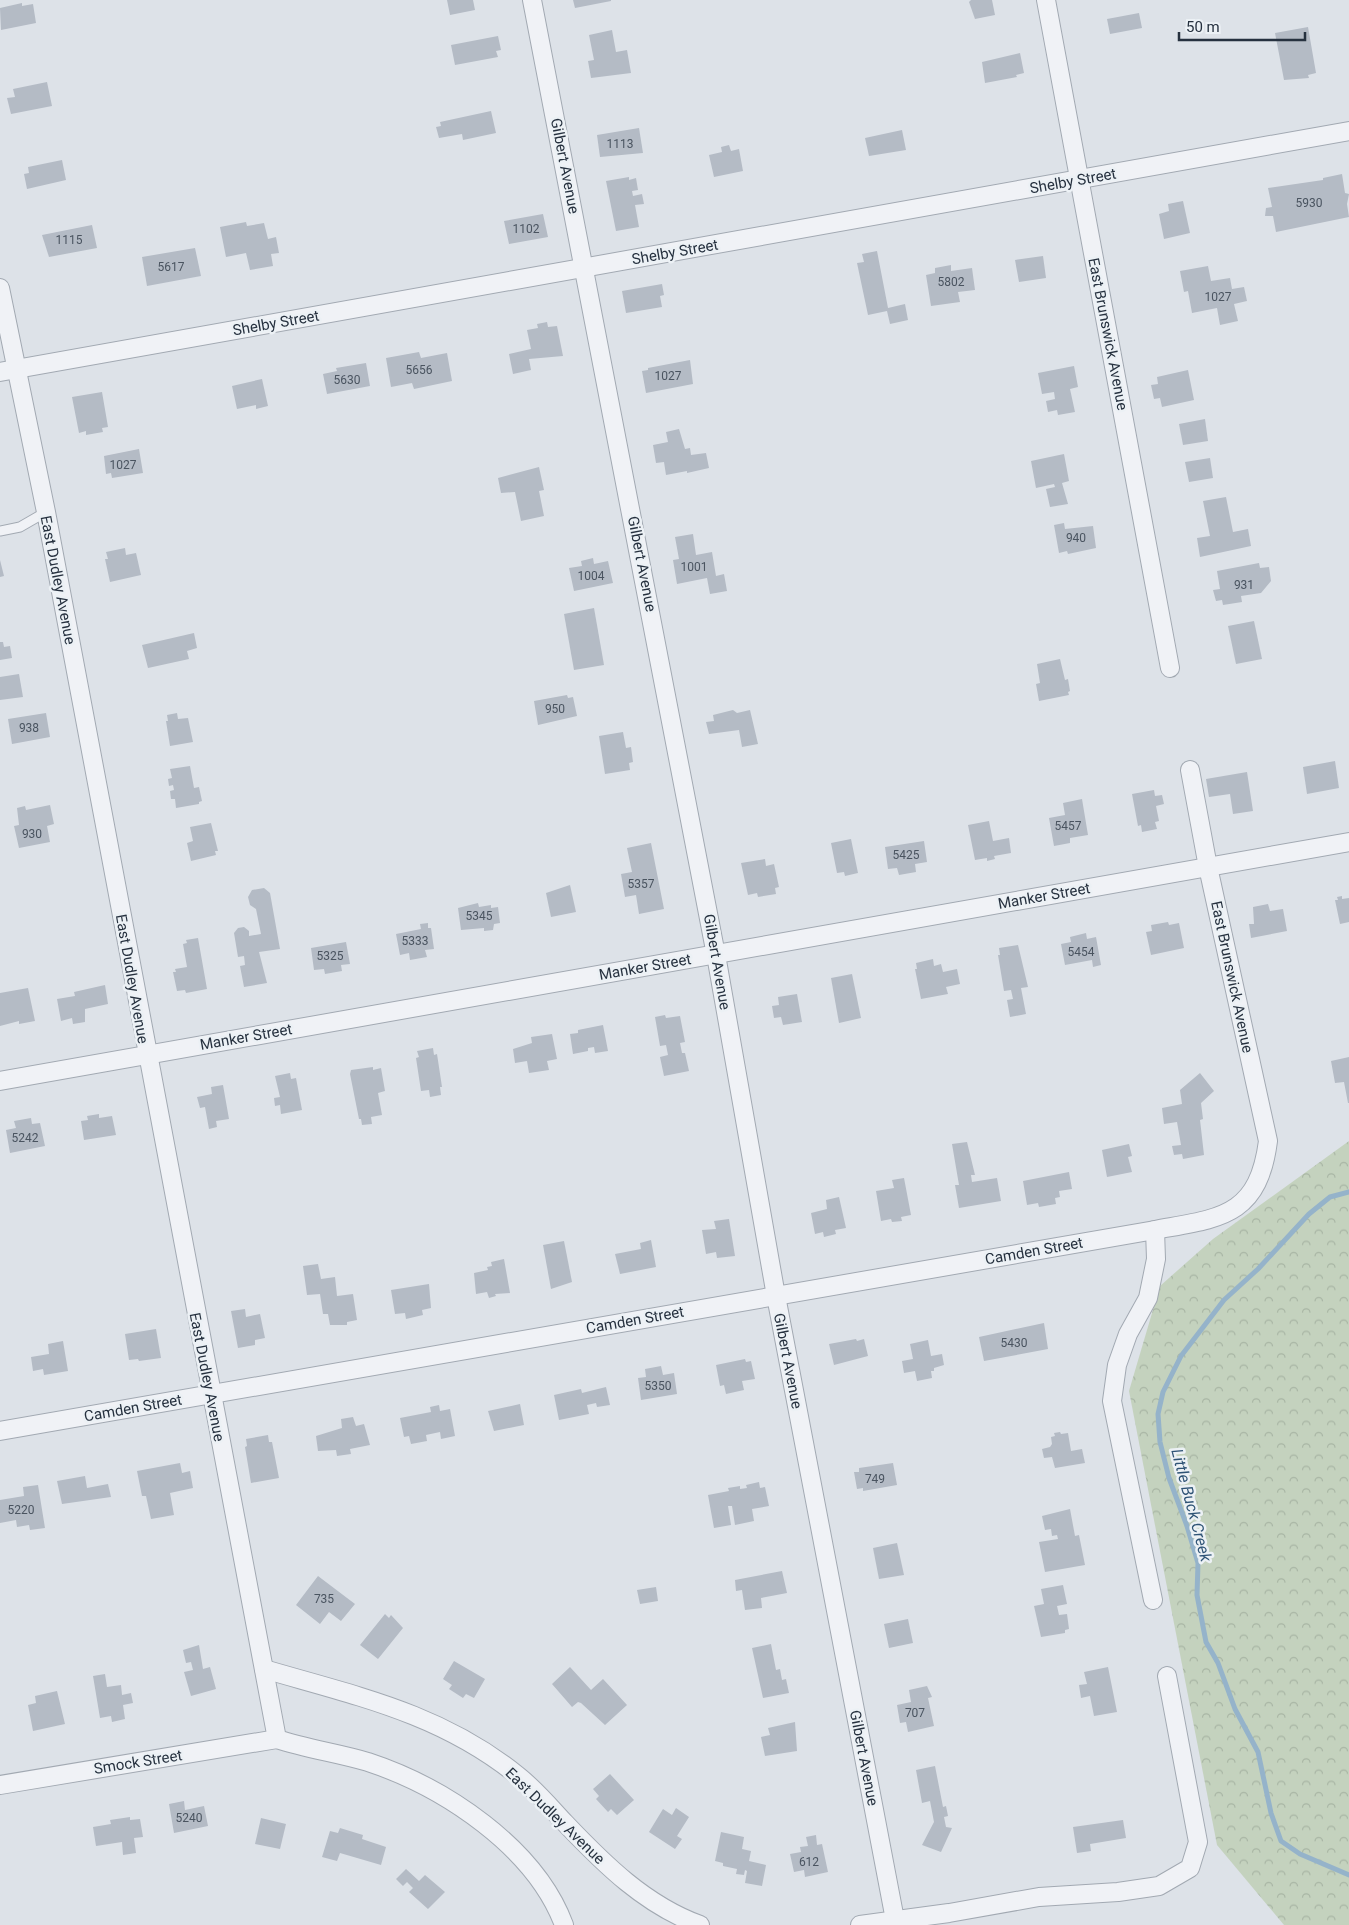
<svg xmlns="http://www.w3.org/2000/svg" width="1349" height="1925" font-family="Roboto,sans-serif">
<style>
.forest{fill:url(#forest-crowns)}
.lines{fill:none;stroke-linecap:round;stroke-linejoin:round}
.stream{stroke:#95b3ca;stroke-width:5}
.building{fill:#b4bbc5}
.lane-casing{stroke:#a2a9b2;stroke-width:11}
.street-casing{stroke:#a2a9b2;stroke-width:20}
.lane{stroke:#f0f2f6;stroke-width:9}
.street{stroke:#f0f2f6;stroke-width:18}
.labels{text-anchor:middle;stroke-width:5;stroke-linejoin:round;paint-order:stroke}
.number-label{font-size:12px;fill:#4a5460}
.street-label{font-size:15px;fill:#26313f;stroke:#ecf1f5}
.water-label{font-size:16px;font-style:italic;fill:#2e5375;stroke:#ecf1f5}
</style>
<defs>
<pattern id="forest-crowns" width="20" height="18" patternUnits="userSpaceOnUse" patternTransform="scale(1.25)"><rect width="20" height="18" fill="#c4d2be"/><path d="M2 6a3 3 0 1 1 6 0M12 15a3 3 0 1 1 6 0" fill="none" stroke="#a8b5a4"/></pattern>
</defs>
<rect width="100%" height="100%" fill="#dde2e8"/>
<polygon class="forest" points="1349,1141 1349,1925 1284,1925 1217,1845 1129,1391 1160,1286 1213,1239"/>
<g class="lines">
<polyline class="stream" points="1349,1192 1330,1197 1309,1214 1258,1269 1224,1300 1181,1356 1163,1392 1158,1414 1160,1442 1169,1478 1187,1526 1198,1563 1197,1595 1206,1642 1218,1663 1235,1709 1258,1752 1271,1813 1281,1841 1300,1854 1349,1875"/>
</g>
<g class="building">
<polygon points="447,0 473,0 475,10 450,15"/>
<polygon points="573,0 611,0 611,1 575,8"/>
<polygon points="971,0 992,0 995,15 975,19 969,2"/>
<polygon points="22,3 22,6 33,4 36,23 1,30 0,8"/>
<polygon points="1139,13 1142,28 1110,34 1107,19"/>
<polygon points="1308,27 1316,73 1308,75 1309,78 1284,80 1275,33"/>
<polygon points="612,30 616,52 627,50 631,73 591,78 588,61 594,60 589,35"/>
<polygon points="498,36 501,50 496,51 498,57 455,65 451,45"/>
<polygon points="1020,53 1024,73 1016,75 1017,77 985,83 982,62"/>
<polygon points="47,82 52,106 11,114 7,98 15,97 13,89"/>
<polygon points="491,111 496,133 463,140 462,134 439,138 436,127 441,126 440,122"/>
<polygon points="639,128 643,153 600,157 597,135"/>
<polygon points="902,130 906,150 869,156 865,138"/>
<polygon points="729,145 731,151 739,149 743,171 714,177 709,155 722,152 721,147"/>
<polygon points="62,160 66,180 27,189 24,174 29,173 28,167"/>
<polygon points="1342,174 1345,193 1349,194 1347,204 1349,217 1276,232 1273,216 1265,216 1266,208 1272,207 1268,188 1323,180 1323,178"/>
<polygon points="629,177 629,180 636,178 638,190 632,191 633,196 642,194 644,204 635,205 639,227 616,231 606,181"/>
<polygon points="1183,201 1190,233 1164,239 1159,214 1169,211 1168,204"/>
<polygon points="543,214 548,237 509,244 504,221"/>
<polygon points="246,222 247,226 264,223 268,239 276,237 279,253 271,254 273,266 250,270 246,253 226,257 220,227"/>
<polygon points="92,225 97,248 49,257 42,235"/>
<polygon points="195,248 201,276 147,286 142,257"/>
<polygon points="877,251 888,308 905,304 908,320 890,324 887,311 868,315 857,263 864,262 862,254"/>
<polygon points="1043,256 1046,278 1019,282 1015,260"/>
<polygon points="951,265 951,271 972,268 975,290 958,292 960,302 931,306 926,275 935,273 935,268"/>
<polygon points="1208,266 1211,281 1230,278 1232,289 1244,287 1247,301 1234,304 1238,321 1220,325 1217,308 1192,313 1188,291 1184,292 1180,271"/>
<polygon points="662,284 664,295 660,296 662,307 626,313 622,291"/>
<polygon points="547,322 548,327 557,326 563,356 529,359 531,370 513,374 509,354 531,349 527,330 538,328 537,324"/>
<polygon points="419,352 421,358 447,353 452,381 414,389 412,383 391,387 386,358"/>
<polygon points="690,360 693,384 646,393 642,371 648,370 648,368"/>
<polygon points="366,363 370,386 327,394 323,374 337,371 336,368"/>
<polygon points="1074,366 1078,387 1070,389 1075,412 1058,415 1057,410 1048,412 1046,401 1055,399 1054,392 1042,394 1038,373"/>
<polygon points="1188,370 1194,400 1162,407 1160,398 1154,399 1151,385 1158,384 1157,377"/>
<polygon points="262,379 268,406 256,409 256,405 237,409 232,386"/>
<polygon points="102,392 108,427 102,428 103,432 86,435 86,431 79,433 72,397"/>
<polygon points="1205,419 1208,441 1183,445 1179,424"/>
<polygon points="679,429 685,449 690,448 691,455 706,453 709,468 687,473 687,471 666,475 664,462 656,463 653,445 668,442 666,432"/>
<polygon points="139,449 143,473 112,478 111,473 106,474 104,456"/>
<polygon points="1064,454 1069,481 1062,483 1068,504 1050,507 1046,489 1055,487 1054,484 1036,488 1031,461"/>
<polygon points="1210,458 1213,478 1189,482 1185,462"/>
<polygon points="539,467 544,490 539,491 544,516 521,521 515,492 501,493 498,478"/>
<polygon points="1226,497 1233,532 1248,529 1251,546 1200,557 1197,538 1210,536 1203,501"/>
<polygon points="1064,523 1065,529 1093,526 1096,548 1068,554 1067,551 1059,553 1054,525"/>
<polygon points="693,534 696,555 712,552 716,576 724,574 727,591 710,594 707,578 677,584 673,560 679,559 675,537"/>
<polygon points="125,548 126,555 136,553 141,575 110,582 105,559 108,559 106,552"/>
<polygon points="593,558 594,564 608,561 613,583 574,591 569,568 582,566 581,561"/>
<polygon points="0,560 4,576 0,577"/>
<polygon points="1259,563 1260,568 1269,567 1271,581 1261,593 1241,596 1242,602 1223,605 1222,600 1216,601 1213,590 1220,589 1217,571"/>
<polygon points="594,608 604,665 574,670 564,614"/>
<polygon points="1254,621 1262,659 1236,664 1228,626"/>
<polygon points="194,633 197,648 187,651 189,659 148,668 142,645"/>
<polygon points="0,642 3,642 4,647 10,646 12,658 0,660"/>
<polygon points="1060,659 1065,680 1068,679 1070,691 1068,692 1069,695 1039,701 1036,684 1040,683 1037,664"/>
<polygon points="19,674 23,697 0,700 0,677"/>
<polygon points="567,695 568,698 573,697 577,716 538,725 534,701"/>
<polygon points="733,710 737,713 750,710 758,744 742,747 739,730 709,734 706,722 714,721 713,715"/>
<polygon points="46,713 50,737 12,744 8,719"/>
<polygon points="177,713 178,719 188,718 193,742 170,746 166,721 168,721 167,715"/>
<polygon points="623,732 626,748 631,747 633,762 629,763 630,770 605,774 599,736"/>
<polygon points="1335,761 1339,788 1307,794 1303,767"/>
<polygon points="190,766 194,788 199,787 202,801 199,802 199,804 176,808 175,799 171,799 170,791 174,790 173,785 169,786 168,779 172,778 170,769"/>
<polygon points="1247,772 1253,811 1233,814 1230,794 1209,797 1206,779"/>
<polygon points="1154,790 1155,796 1162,795 1164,804 1156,806 1159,821 1155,822 1157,829 1142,832 1141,825 1138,826 1132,794"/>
<polygon points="1082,799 1088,835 1070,838 1070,843 1054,846 1049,818 1065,815 1063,803"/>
<polygon points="50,805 54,824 47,826 50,842 19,848 14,826 19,825 17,808 25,806 26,810"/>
<polygon points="989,821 993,841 1009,838 1011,853 994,856 995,859 987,861 987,858 975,860 968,825"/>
<polygon points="211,823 218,851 215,851 216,855 191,861 187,843 193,841 190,827"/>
<polygon points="851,839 858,873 845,876 844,872 837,873 831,843"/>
<polygon points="924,841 927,862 915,864 916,872 899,875 897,868 888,869 885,847"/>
<polygon points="651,843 664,909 639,914 636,895 625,897 621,874 632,872 627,848"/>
<polygon points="765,859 766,866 774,864 779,887 775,888 776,894 758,897 757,893 748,895 741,863"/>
<polygon points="570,885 576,912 551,917 546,893"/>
<polygon points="264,888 270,893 280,949 259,952 267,983 244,987 240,966 245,965 244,956 238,957 234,933 238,928 244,927 249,931 249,936 261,934 256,909 250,905 248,897 252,890"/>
<polygon points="1342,896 1342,899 1349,898 1349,922 1340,924 1335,900 1338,900 1337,897"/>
<polygon points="478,903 479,907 491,905 491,908 498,907 500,923 494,924 493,930 484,931 484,928 461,930 458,908"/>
<polygon points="1268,904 1270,911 1283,909 1287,931 1251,938 1249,924 1254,924 1253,907"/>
<polygon points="1168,922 1169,925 1179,923 1184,948 1151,955 1146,932 1152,931 1151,925"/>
<polygon points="428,923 428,928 431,928 434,949 425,950 427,957 410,960 409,953 400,955 396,934 421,929 420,924"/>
<polygon points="1086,933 1087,939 1096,937 1101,965 1093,967 1092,960 1065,965 1061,944 1071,942 1070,937"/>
<polygon points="198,938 207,989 186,993 185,990 177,991 173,972 176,972 175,969 187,967 183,944 187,943 186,940"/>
<polygon points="346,942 350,964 341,965 342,971 325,974 324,969 314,970 311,948"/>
<polygon points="1018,945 1028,987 1021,988 1026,1014 1010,1017 1007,1000 1013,999 1011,990 1004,991 998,955 1000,955 999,948"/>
<polygon points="933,959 934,966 941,964 943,972 957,969 960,984 946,987 948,994 921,999 915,969 917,969 916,963"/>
<polygon points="852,974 861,1018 839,1023 831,978"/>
<polygon points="105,985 108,1004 85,1009 85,1022 73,1024 72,1018 61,1021 57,999 75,996 74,992"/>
<polygon points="28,988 35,1021 19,1024 19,1021 0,1026 0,993"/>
<polygon points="797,994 802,1022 783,1025 781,1017 774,1018 772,1006 779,1005 778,997"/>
<polygon points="665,1015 666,1018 680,1016 685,1042 680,1043 682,1053 685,1053 689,1071 664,1076 660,1057 668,1055 666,1045 660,1046 655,1017"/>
<polygon points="603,1025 608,1051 595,1053 594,1047 588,1048 588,1051 573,1054 570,1034 578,1033 578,1030"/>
<polygon points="552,1034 557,1059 547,1061 549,1070 529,1073 527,1061 515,1063 513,1049 532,1043 531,1037"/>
<polygon points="433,1048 434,1055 437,1054 442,1087 440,1087 441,1095 430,1097 429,1090 421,1091 416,1058 419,1057 417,1051"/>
<polygon points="1349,1057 1349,1103 1348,1103 1344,1082 1335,1083 1331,1061"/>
<polygon points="373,1067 373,1070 381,1068 385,1091 378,1093 382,1115 371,1117 372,1124 362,1125 361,1119 359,1119 350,1074 351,1070"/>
<polygon points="290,1073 291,1079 296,1078 302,1110 281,1114 280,1105 275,1106 274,1098 280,1097 275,1076"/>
<polygon points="1200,1073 1214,1091 1201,1103 1203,1119 1200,1120 1204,1155 1183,1159 1182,1154 1174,1155 1172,1146 1181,1145 1177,1122 1164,1124 1162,1108 1182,1104 1180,1090"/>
<polygon points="223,1085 229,1119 216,1121 217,1127 209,1129 205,1107 200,1108 197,1097 212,1094 211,1087"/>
<polygon points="99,1114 99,1118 112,1116 116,1135 84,1140 81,1121 88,1120 87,1116"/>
<polygon points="31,1118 32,1124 40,1123 45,1146 10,1153 6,1130 16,1128 14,1121"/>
<polygon points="967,1142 975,1175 971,1175 972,1182 997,1178 1001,1201 959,1208 955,1185 959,1185 952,1144"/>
<polygon points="1129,1144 1132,1156 1128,1157 1132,1172 1107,1177 1102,1150"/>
<polygon points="1069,1172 1072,1189 1059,1191 1060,1197 1055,1198 1056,1204 1039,1207 1038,1203 1027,1205 1023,1181"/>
<polygon points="904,1178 911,1215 901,1217 902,1221 892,1222 891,1219 881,1221 876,1191 894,1188 892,1180"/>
<polygon points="839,1197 846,1228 835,1230 836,1234 824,1237 823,1232 815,1234 811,1213 827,1209 826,1200"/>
<polygon points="729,1219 735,1256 717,1258 716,1252 706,1254 702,1230 716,1229 714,1221"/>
<polygon points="651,1240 656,1267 620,1274 615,1254 641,1249 640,1243"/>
<polygon points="564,1241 572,1282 551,1289 543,1245"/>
<polygon points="504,1259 510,1293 495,1294 496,1296 489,1298 487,1292 476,1294 474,1273 488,1270 487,1267 492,1266 491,1262"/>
<polygon points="318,1264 321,1279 335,1277 337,1296 353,1294 357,1320 347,1322 347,1325 330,1325 328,1314 323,1314 320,1294 307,1295 303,1266"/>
<polygon points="429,1284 431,1308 422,1310 423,1315 406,1319 405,1313 395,1314 391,1290"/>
<polygon points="245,1309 246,1317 260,1314 265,1338 255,1340 255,1345 238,1348 231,1311"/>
<polygon points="1044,1323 1048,1349 984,1361 979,1337"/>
<polygon points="156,1329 161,1358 139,1361 138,1359 129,1360 125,1334"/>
<polygon points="856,1339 857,1341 864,1339 868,1356 834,1365 829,1344"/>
<polygon points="928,1340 931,1356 942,1354 944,1365 934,1368 934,1371 931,1371 932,1378 917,1381 915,1371 904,1373 902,1361 913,1359 910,1344"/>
<polygon points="63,1341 68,1371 44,1375 43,1369 33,1371 31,1357 49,1354 48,1344"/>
<polygon points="745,1359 746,1362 751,1361 755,1379 742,1381 744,1390 726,1394 724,1385 720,1386 716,1365"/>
<polygon points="661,1366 663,1375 674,1373 677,1394 641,1400 638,1378 646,1377 645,1369"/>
<polygon points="606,1387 610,1405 597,1407 596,1403 587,1405 589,1414 559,1420 554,1395 581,1389 582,1393"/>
<polygon points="520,1404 524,1425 494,1431 488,1411"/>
<polygon points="439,1405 440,1411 450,1409 455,1436 441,1439 440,1432 426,1435 427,1441 411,1444 409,1436 404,1437 400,1418 431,1412 430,1407"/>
<polygon points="353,1417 356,1426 364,1424 370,1445 350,1449 351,1454 337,1456 336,1450 318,1451 316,1436 342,1428 341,1419"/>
<polygon points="1060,1432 1061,1434 1068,1433 1071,1451 1082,1449 1085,1463 1055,1468 1052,1457 1044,1458 1042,1449 1050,1447 1052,1444 1051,1437 1055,1436 1054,1433"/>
<polygon points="268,1435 269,1442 272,1442 279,1478 251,1483 245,1447 247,1446 246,1439"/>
<polygon points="180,1463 182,1473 190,1471 193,1488 170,1493 174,1515 151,1519 146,1496 142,1496 137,1471"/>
<polygon points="893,1463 897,1485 863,1491 863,1488 857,1489 854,1472 859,1472 859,1468"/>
<polygon points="85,1476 87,1488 108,1484 111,1497 62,1504 57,1481"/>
<polygon points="759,1482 760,1488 765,1487 769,1506 752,1509 754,1521 735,1525 732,1506 728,1506 731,1525 714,1528 708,1495 729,1491 728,1488 740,1486 740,1489 747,1488 746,1485"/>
<polygon points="38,1485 45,1528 30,1530 29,1525 17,1527 16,1520 0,1523 0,1500 24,1496 23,1487"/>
<polygon points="1070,1509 1075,1536 1079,1535 1085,1565 1045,1572 1039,1542 1058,1539 1057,1535 1052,1536 1051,1529 1045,1530 1042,1516"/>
<polygon points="897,1543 904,1575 879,1579 873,1548"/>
<polygon points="782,1571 787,1593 761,1598 762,1608 745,1610 742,1590 736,1591 735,1580"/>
<polygon points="318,1576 355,1604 341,1621 329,1612 320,1624 296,1605"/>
<polygon points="1063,1585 1067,1604 1057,1606 1059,1615 1067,1614 1069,1629 1065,1630 1065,1633 1041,1637 1034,1606 1044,1604 1041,1589"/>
<polygon points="656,1587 658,1601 640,1604 637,1590"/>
<polygon points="385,1614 389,1618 391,1615 403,1628 378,1659 360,1645"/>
<polygon points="908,1619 913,1643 889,1648 884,1624"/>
<polygon points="771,1644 776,1670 780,1669 782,1680 786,1679 789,1693 763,1698 752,1648"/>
<polygon points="199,1645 203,1669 210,1667 216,1689 191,1696 184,1672 193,1670 191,1662 186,1663 183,1650"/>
<polygon points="454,1661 485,1679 474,1698 466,1694 463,1698 449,1689 452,1685 443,1679"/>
<polygon points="570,1667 591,1690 603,1679 627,1705 605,1725 581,1703 578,1702 572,1707 552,1684"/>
<polygon points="1108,1667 1117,1712 1094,1716 1090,1696 1081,1698 1079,1685 1087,1684 1084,1672"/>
<polygon points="105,1674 107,1687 121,1685 122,1695 131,1693 133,1703 123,1705 125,1719 112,1722 111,1716 100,1718 93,1676"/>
<polygon points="927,1686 932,1697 928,1698 934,1726 908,1732 906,1722 900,1723 897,1705 911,1702 909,1690"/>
<polygon points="57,1691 65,1724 33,1731 28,1705 36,1703 35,1696"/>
<polygon points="795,1722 797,1751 765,1756 761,1737 770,1735 768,1728"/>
<polygon points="935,1766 943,1807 946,1806 948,1816 944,1817 946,1827 952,1828 941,1852 922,1845 934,1822 930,1801 922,1803 916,1770"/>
<polygon points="610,1774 634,1800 617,1815 611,1809 608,1812 596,1799 599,1796 593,1789"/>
<polygon points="184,1801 185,1810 204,1806 208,1826 174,1833 169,1804"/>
<polygon points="676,1808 689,1817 677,1836 682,1839 675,1849 649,1832 663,1809 672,1815"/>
<polygon points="130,1817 130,1820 140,1819 143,1837 134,1838 136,1853 123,1855 122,1842 96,1846 93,1827 111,1824 110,1820"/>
<polygon points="261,1818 286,1824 280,1849 255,1844"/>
<polygon points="1123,1820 1126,1838 1090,1844 1091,1851 1077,1853 1073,1827"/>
<polygon points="340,1828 363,1835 362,1839 386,1847 381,1865 340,1853 337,1861 322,1857 330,1831 338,1833"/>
<polygon points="721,1832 744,1837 742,1849 751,1851 749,1861 766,1865 762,1886 745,1883 747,1871 745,1870 744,1875 736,1874 737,1869 723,1866 723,1863 715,1861"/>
<polygon points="816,1835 817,1845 822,1844 828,1872 805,1877 804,1870 794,1872 790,1854 801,1852 800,1847 808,1846 806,1837"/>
<polygon points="406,1869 419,1881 425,1875 445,1892 428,1909 409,1892 413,1888 407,1882 403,1886 396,1879"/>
</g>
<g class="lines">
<g class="lane-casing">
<polyline id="lane" points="0,531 20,527 46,512"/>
</g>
<g class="street-casing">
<g id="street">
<polyline points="532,0 716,955 776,1296 896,1925"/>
<polyline points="1046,0 1170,668"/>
<path d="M 0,288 L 46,512 L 277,1739 C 307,1749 338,1753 368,1762 C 444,1787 535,1847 564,1925"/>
<polyline points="0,372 1349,131"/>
<polyline points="0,1081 1349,842"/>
<path d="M 0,1431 L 1155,1230 C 1219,1218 1258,1218 1268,1141 L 1208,867 L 1190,770"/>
<polyline points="1153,1600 1112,1401 1117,1365 1128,1334 1148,1298 1156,1259 1155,1230"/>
<path d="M 264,1669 C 356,1696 440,1713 517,1775 C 535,1789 550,1807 565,1823 C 604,1864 645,1905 700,1925"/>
<polyline points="0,1785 277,1739"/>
<polyline points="860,1925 949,1913 1039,1897 1118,1892 1159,1886 1190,1868 1198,1842 1167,1676"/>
</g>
</g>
<use href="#lane" class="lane"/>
<use href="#street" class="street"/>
</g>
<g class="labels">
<g class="number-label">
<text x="620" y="148">1113</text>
<text x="1309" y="207">5930</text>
<text x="526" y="233">1102</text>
<text x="69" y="244">1115</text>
<text x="171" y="271">5617</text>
<text x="951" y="286">5802</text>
<text x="1218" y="301">1027</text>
<text x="419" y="374">5656</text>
<text x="668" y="380">1027</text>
<text x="347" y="384">5630</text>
<text x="123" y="469">1027</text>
<text x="1076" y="542">940</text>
<text x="694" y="571">1001</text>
<text x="591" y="580">1004</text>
<text x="1244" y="589">931</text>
<text x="555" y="713">950</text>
<text x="29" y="732">938</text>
<text x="1068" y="830">5457</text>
<text x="32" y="838">930</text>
<text x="906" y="859">5425</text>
<text x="641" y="888">5357</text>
<text x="479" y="920">5345</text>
<text x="415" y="945">5333</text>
<text x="1081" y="956">5454</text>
<text x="330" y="960">5325</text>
<text x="25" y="1142">5242</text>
<text x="1014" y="1347">5430</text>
<text x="658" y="1390">5350</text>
<text x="875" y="1483">749</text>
<text x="21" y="1514">5220</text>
<text x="324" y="1603">735</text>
<text x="915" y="1717">707</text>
<text x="189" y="1822">5240</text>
<text x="809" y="1866">612</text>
</g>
<g class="street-label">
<text transform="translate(565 166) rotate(79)" y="5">Gilbert Avenue</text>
<text transform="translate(1073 181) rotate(-10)" y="5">Shelby Street</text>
<text transform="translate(675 252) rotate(-10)" y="5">Shelby Street</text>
<text transform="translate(276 323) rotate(-10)" y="5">Shelby Street</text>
<text transform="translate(1108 334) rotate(79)" y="5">East Brunswick Avenue</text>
<text transform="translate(642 564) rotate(79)" y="5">Gilbert Avenue</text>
<text transform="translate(58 580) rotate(79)" y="5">East Dudley Avenue</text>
<text transform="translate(1044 896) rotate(-10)" y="5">Manker Street</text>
<text transform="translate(717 962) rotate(80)" y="5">Gilbert Avenue</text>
<text transform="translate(645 967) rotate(-10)" y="5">Manker Street</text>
<text transform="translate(1232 977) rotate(78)" y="5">East Brunswick Avenue</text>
<text transform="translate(132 979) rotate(80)" y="5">East Dudley Avenue</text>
<text transform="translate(246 1037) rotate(-10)" y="5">Manker Street</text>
<text transform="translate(1034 1251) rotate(-10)" y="5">Camden Street</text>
<text transform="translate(635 1320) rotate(-10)" y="5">Camden Street</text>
<text transform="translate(788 1361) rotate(79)" y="5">Gilbert Avenue</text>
<text transform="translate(207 1377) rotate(79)" y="5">East Dudley Avenue</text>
<text transform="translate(133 1408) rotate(-10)" y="5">Camden Street</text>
<text transform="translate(864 1758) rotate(79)" y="5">Gilbert Avenue</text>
<text transform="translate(138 1762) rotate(-9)" y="5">Smock Street</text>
<text transform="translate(555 1816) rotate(44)" y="5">East Dudley Avenue</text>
</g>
<g class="water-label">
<text transform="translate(1192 1505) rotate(75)" y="6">Little Buck Creek</text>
</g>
</g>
<path d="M1179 32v8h126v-8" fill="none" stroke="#26313f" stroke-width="2.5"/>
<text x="1186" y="32" font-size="15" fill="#26313f" stroke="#ecf1f5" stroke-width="4" paint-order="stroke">50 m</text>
</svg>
